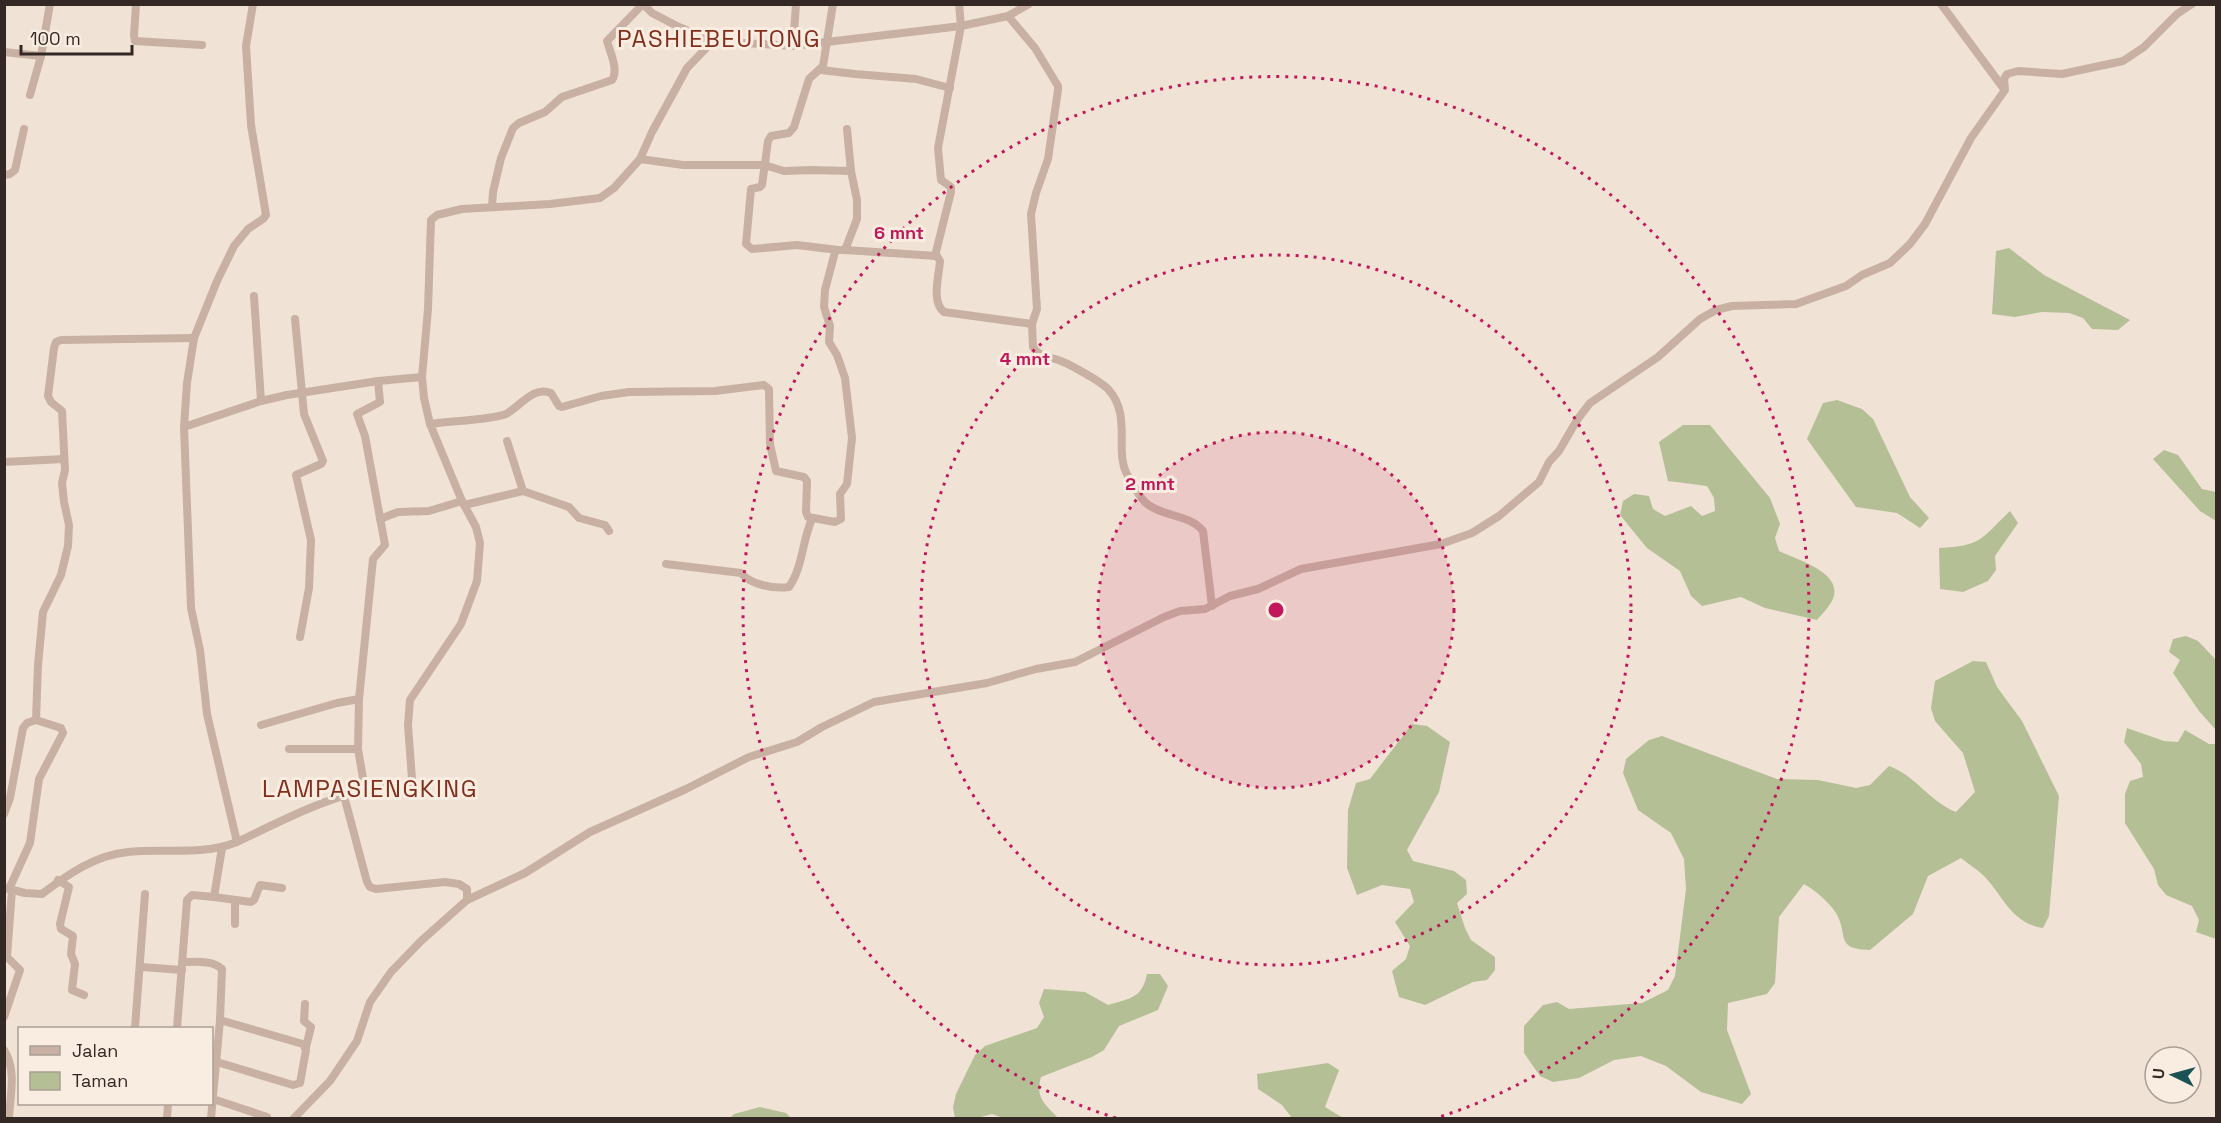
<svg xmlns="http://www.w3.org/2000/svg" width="2221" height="1123" font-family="'Space Grotesk',sans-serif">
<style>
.green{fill:#b4bf96}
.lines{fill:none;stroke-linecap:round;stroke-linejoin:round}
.minor{stroke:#c8b1a2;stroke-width:8}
.ring{fill:none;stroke:#c2185b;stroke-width:3;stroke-dasharray:3 6}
.labels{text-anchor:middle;stroke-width:6;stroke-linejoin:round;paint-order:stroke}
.quarter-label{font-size:24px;letter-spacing:1.5px;fill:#82301d;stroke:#f9ede1}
.centre{fill:#c2185b;stroke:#f9ede1;stroke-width:3}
.ring-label{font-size:18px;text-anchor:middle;font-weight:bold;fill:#c2185b;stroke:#f9ede1;stroke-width:6;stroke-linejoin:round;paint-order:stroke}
</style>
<rect width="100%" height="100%" fill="#f1e2d6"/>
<g class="green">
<polygon points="2009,248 2044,275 2130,320 2118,330 2092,329 2083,318 2069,313 2042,312 2015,317 1992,314 1996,251"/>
<polygon points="1837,400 1862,409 1873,419 1910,497 1929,518 1920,528 1897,513 1856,507 1807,439 1823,403"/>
<path d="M 1683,425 L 1710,425 L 1770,498 L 1780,524 L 1775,538 L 1779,551 C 1797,560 1846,573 1832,601 C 1828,608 1822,614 1817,620 L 1765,608 L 1741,597 L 1702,606 L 1691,596 L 1680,571 L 1647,548 L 1620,515 L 1623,501 L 1634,494 L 1649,496 L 1653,509 L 1665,516 L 1691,506 L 1702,516 L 1715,511 L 1714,498 L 1707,486 L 1668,481 L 1659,442 Z"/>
<polygon points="2164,450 2178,455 2202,489 2216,492 2216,521 2200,511 2153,459"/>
<path d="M 2010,511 L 2018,523 L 1995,556 L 1996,570 L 1988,581 L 1963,592 L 1940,589 L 1939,548 C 1981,546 1980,540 2010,511 Z"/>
<polygon points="2186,636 2198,641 2216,660 2216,730 2199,711 2173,673 2180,660 2169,652 2173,639"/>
<path d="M 1973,661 L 1986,662 L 1997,687 L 2022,721 L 2059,796 L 2049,916 L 2043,928 C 2011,923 2004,897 1984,876 C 1977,869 1968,864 1961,858 L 1928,876 L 1913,914 L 1870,950 C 1834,949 1849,935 1836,913 C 1828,901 1816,891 1804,884 L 1779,917 L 1775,983 L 1767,994 L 1728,1003 L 1727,1030 L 1751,1094 L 1742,1104 L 1701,1092 L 1666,1066 L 1641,1056 L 1614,1060 L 1579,1078 L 1553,1082 L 1540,1076 L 1524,1053 L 1524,1026 L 1543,1005 L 1557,1002 L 1569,1009 L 1642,1003 L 1668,990 L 1675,976 L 1686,889 L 1684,859 L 1671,833 L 1638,810 L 1623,773 L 1626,759 L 1649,740 L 1662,736 L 1777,779 L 1818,780 L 1856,788 L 1870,785 L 1889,766 C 1915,775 1930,802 1956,812 L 1975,792 L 1963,753 L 1935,721 L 1931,708 L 1935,681 Z"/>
<polygon points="1412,724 1427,726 1450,742 1439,792 1407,850 1413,861 1454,871 1466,880 1467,894 1457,903 1465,928 1471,940 1495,957 1495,970 1487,980 1473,982 1425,1005 1399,997 1392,971 1406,959 1410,946 1395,922 1414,902 1410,889 1382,885 1357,895 1347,868 1348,810 1356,783 1370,779"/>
<polygon points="2127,728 2164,741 2178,742 2185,730 2209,744 2216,744 2216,939 2196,932 2199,920 2192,906 2166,895 2158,885 2154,869 2125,823 2125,794 2130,781 2143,777 2141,764 2124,742"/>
<path d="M 1147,974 L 1160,974 L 1168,986 L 1158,1010 L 1119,1026 L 1104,1050 L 1092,1057 L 1041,1077 C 1035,1098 1045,1104 1058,1118 L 1003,1118 L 992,1114 L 977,1118 L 955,1118 L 953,1107 L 956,1094 L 975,1055 L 985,1046 L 1037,1028 L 1044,1017 L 1039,1003 L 1044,989 L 1085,992 L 1108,1005 C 1130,998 1142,999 1147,974 Z"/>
<polygon points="1328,1063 1339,1070 1325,1107 1343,1118 1292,1118 1282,1105 1258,1089 1257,1074"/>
<polygon points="760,1107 786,1113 791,1118 730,1118 734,1114"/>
</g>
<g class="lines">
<g class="minor">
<polyline points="136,4 134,36 135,41 202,45"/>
<polyline points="643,4 652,13 679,27 713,41 793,46 961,26 1008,16 1029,4"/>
<polyline points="833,4 823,66 809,79 794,127 789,133 771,136 768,141 762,185 760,187 751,189 746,244 752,249 797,245 838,250"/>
<polyline points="1941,4 2004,89"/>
<path d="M 1008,16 L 1035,48 L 1058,86 L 1058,90 L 1048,159 L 1036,193 L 1031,214 L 1037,309 L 1032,324 L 1033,347 C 1039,357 1050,357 1061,361 C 1071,365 1100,381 1108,389 C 1133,416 1113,452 1128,476 C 1133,485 1139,497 1146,503 C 1162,517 1190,514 1203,531 L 1212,606"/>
<polyline points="793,46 796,4"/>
<polyline points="4,52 41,56"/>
<polyline points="821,70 855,74 916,79 950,88"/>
<polyline points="30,95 41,56 50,4"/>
<polyline points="640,159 683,165 764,165 784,171 811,170 851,171"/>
<polyline points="4,175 10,174 15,170 24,129"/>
<path d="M 492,207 L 493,192 L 501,158 L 513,128 L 519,123 L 545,112 L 562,97 L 612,80 C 619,70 610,52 607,41 L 643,4"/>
<polyline points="845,250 857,219 857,200 851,171 847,129"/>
<polyline points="935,256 951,192 951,187 941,180 938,148 961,26 959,4"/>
<polyline points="254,296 261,401"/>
<polyline points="295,319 304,414 323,461 321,464 296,475 311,540 309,588 300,637"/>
<polyline points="422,377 428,309 431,220 437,215 462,209 550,204 600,198 614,188 640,159 652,132 687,68 713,41"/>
<path d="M 430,424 C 449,421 491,420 506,414 C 521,406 532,386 551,393 L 559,406 L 562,407 L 601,396 L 629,392 L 715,391 L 764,385 L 769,389 L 770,444 L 776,471 L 804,477 L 807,481 L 806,512 L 808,517 L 835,522 L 841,519 L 840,494 L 847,484 L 852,438 L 845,378 L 837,355 L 829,342 L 830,326 L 824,307 L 825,290 L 835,252 L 838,250 L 845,250 L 937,256 L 940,261 C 939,276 931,302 944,312 L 1032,324"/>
<path d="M 184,427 L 261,401 L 287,395 L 378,381 L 422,377 L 424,398 L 430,424 L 462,501 L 476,527 L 480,543 L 477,581 L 461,624 L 410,700 L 408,725 L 412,779 L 410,785 C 395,790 379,786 363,790 C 319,801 277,823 237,842 L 207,714 L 200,650 L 191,608 L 184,427 L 187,383 L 194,338 L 217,281 L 234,246 L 248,229 L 263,219 L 266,215 L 251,125 L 246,46 L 253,4"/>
<polyline points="507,441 523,491"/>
<polyline points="4,462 64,459"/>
<polyline points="464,505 523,491 569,507 579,518 605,525 609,531"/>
<polyline points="380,519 398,512 429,511 462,501"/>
<path d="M 666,564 L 741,573 C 751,585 774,589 789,587 C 803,567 802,541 812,519"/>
<polyline points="261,725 337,703 359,699"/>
<polyline points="289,749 358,749"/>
<polyline points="365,790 358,749 359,699 373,559 385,545 365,436 357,414 380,402 378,381"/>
<polyline points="344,796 367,882 370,887 376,889 445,882 459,884 467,889 467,900"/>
<polyline points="4,814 10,798 23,728 27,723 36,720"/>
<polyline points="58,880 69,887 60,924 61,929 73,936 71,954 75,964 72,990 84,995"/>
<path d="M 5,888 L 25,893 L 42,894 C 67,875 95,855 128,852 C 164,848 202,856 237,842"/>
<polyline points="9,889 30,843 39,779 63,733 61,728 36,720 38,665 43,612 61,575 68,546 69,525 64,502 62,483 65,470 62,411 51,402 48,396 54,348 56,342 61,340 194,338"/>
<polyline points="214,897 251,902 254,900 260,885 282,888"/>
<polyline points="235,924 235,900"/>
<path d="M 183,962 C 195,962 213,960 222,969 L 220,1020 L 211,1118"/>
<polyline points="141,967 182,970"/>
<polyline points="305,1004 304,1021 311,1027 306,1047"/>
<polyline points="4,1017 20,970 7,957 12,890"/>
<polyline points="135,1028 145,894"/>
<polyline points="177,1028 187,900 192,895 214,897 222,848"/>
<path d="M 4,1050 C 17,1070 10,1096 9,1118"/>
<polyline points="217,1062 293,1085 300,1083 306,1050 303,1044 220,1020"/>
<polyline points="213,1099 267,1117"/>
<polyline points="167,1118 168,1104"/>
<polyline points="294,1118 330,1081 357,1041 370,1002 391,972 421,941 467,900 525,873 590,832 686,789 749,757 797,742 822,727 874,702 987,683 1036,669 1075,662 1164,617 1180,611 1205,609 1230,596 1258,589 1301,569 1441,544 1472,533 1499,516 1539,482 1549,462 1559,451 1577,420 1590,403 1658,357 1700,319 1716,310 1732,306 1796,304 1846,286 1862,275 1890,263 1910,244 1925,224 1971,138 2005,90 2004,79 2007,74 2018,71 2062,74 2123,61 2144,47 2177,14 2192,4"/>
</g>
</g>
<circle cx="1276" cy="610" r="178" fill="#c2185b" fill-opacity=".12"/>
<g class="ring">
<circle cx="1276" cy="610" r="178"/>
<circle cx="1276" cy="610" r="355"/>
<path d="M1116 1118A533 533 0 1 1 1436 1118"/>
</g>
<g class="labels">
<g class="quarter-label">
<text x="719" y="47">PASHIEBEUTONG</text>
<text x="370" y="797">LAMPASIENGKING</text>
</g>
</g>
<circle cx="1276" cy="610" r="9" class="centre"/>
<g class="ring-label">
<text x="899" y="239">6 mnt</text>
<text x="1025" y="365">4 mnt</text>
<text x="1150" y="490">2 mnt</text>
</g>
<rect width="2221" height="1123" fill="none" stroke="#332824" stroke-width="12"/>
<rect x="18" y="1027" width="195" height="78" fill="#f9ede1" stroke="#aa9e95" stroke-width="1.5"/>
<rect x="30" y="1046" width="30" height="9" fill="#c8b1a2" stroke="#aa9e95" stroke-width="1.5"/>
<text x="72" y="1057" font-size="18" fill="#332824">Jalan</text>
<rect x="30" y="1072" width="30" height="18" fill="#b4bf96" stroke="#aa9e95" stroke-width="1.5"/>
<text x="72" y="1087" font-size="18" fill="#332824">Taman</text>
<g transform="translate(2173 1075) rotate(275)"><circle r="28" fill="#f9ede1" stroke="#aa9e95" stroke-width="1.5"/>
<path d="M0-4.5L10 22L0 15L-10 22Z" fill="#1a5354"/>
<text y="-9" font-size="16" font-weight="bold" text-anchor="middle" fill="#332824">U</text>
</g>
<path d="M21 45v9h111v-9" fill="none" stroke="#332824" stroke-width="3"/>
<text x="30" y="45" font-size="18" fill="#332824" stroke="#f9ede1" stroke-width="4.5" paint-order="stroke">100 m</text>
</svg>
